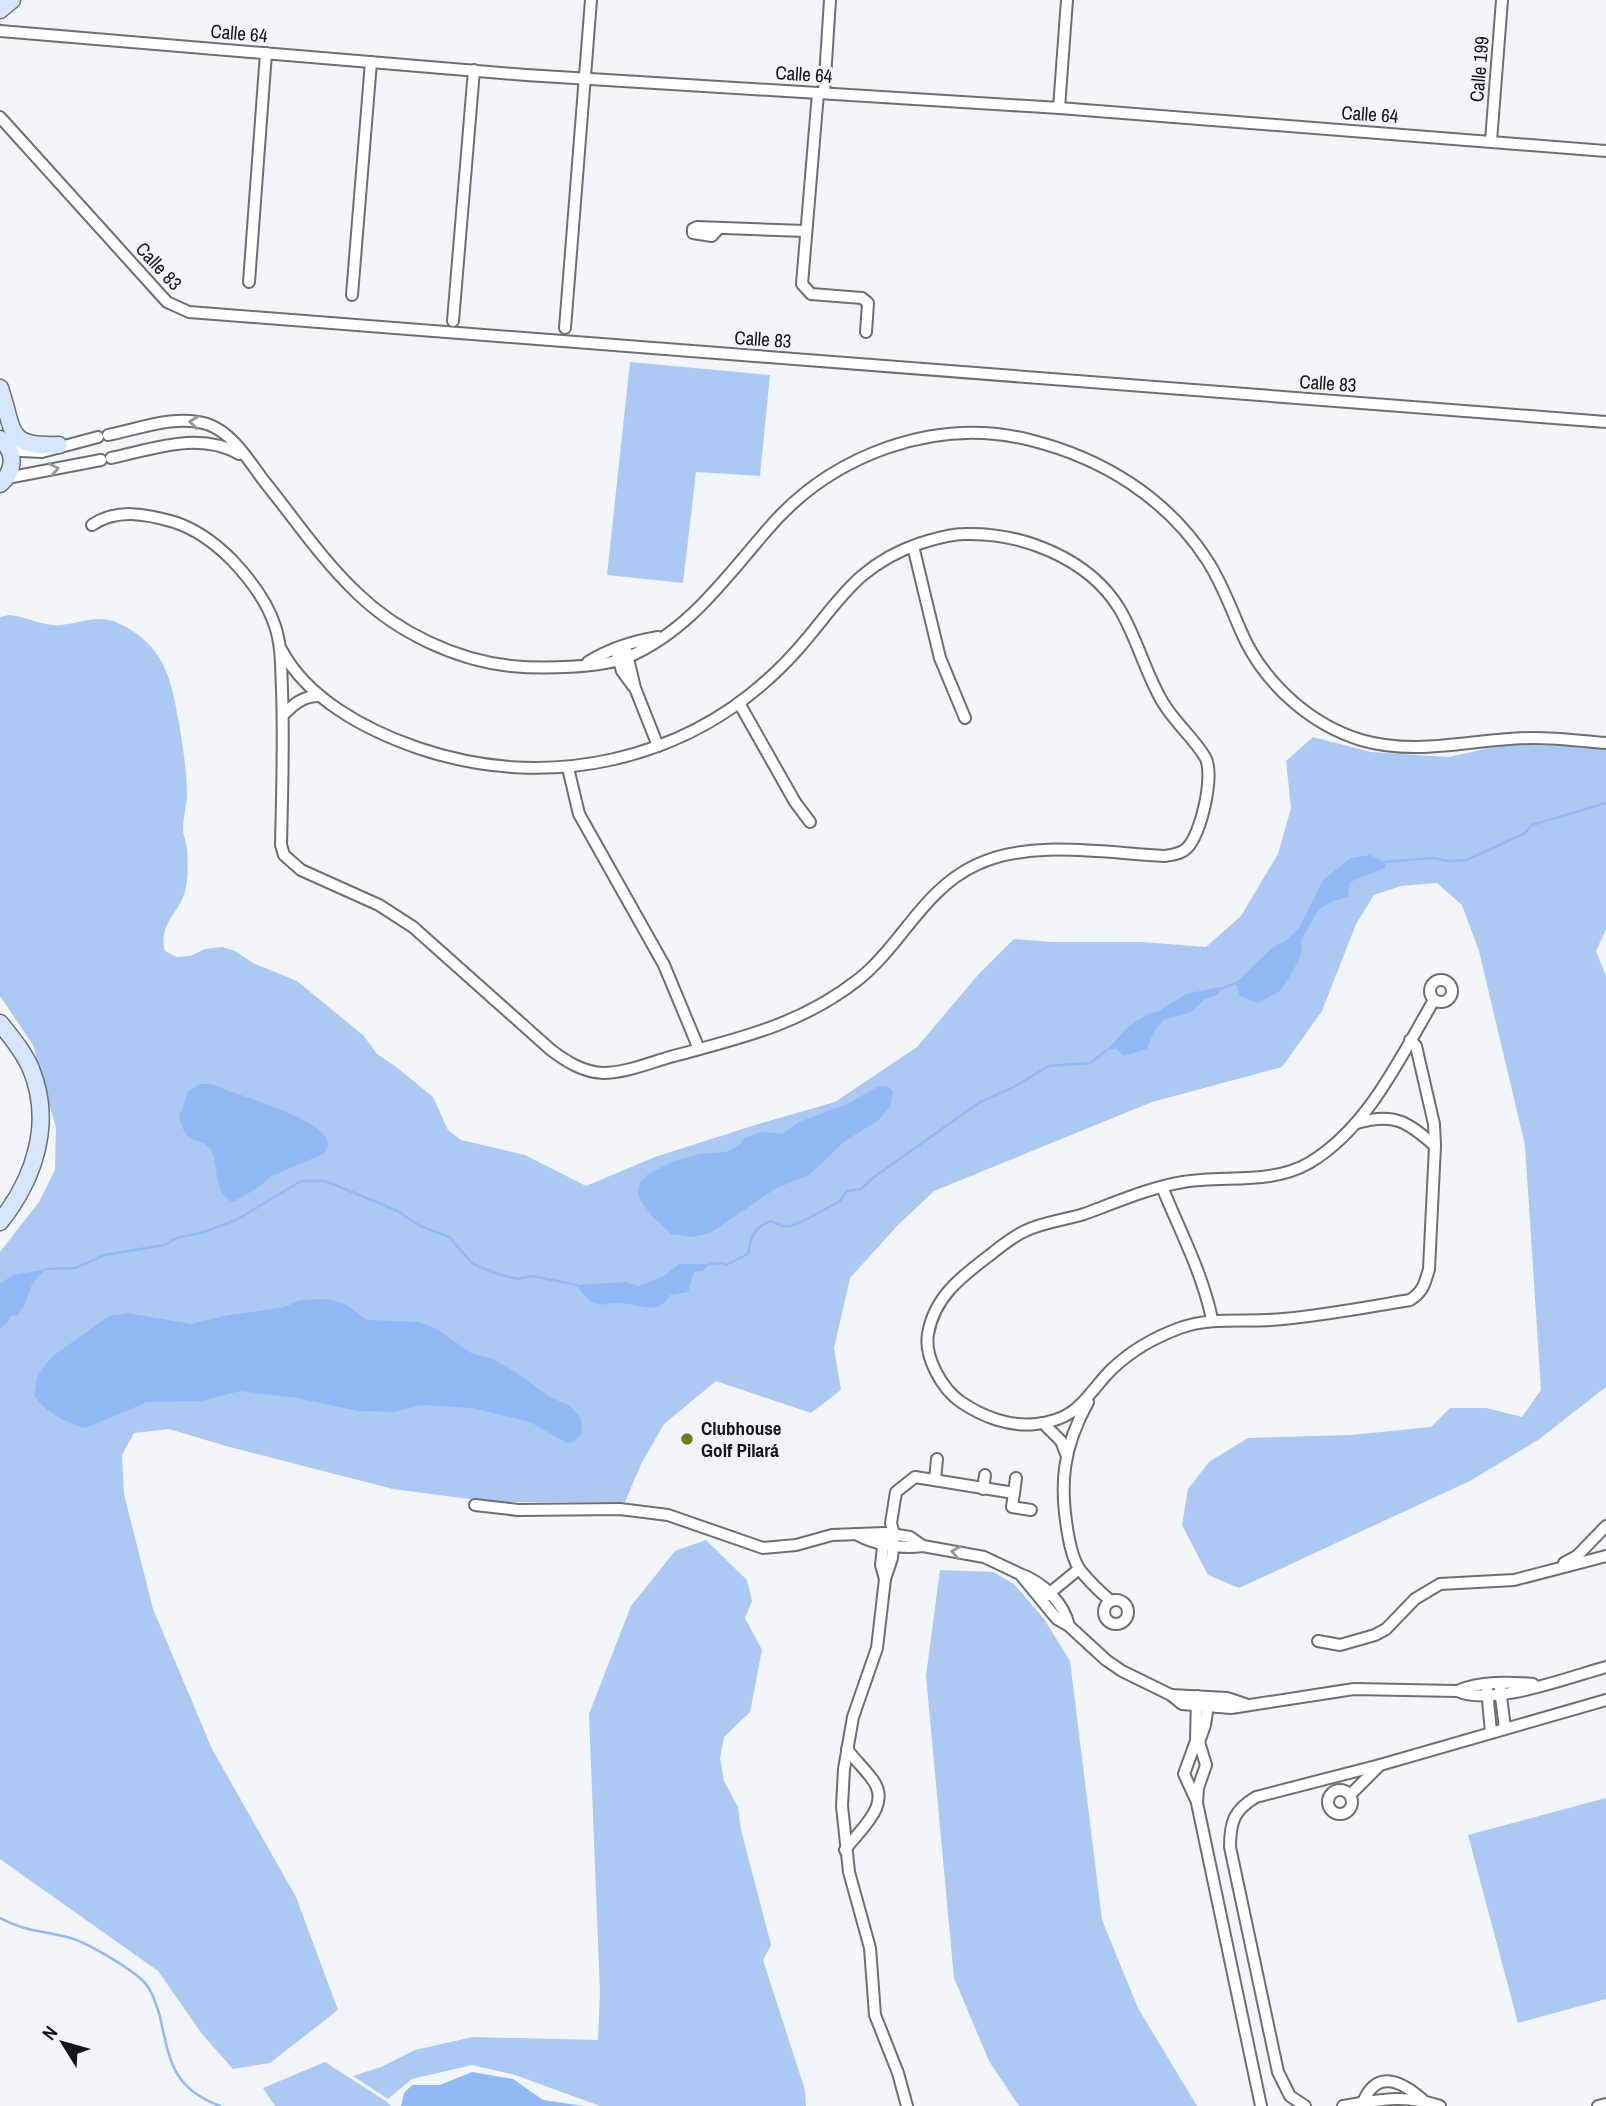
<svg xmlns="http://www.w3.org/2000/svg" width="1606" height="2106" font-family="'Archivo Narrow',sans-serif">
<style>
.green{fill:#acc9f3}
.water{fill:#91b9f5}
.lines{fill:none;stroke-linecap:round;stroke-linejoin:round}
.stream{stroke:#91b9f5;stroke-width:2.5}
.street-casing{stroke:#6d6f73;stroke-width:14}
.secondary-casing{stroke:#6d6f73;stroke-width:19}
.street{stroke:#fff;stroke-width:10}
.secondary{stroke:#d6e6fd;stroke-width:16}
.oneway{stroke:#969697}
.poi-dot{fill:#7a771d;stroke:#f2f5f9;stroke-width:2.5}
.labels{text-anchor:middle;stroke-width:6;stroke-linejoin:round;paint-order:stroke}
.street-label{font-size:19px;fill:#151517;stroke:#f2f5f9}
.poi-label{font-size:19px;font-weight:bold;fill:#151517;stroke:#f2f5f9;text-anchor:start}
</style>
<rect width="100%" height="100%" fill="#f2f5f9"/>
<g class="green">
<polygon points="630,362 770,375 760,476 696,472 683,583 607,575"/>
<path d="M 9,615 C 27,616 42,627 61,625 C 81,623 99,614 118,623 C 164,644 171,678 179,723 C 183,748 187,772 187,797 C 186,808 183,819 183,829 C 183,836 187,843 187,850 C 188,861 188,876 186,887 C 182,912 157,923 165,951 L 177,957 L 190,956 L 205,949 L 222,947 L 235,951 L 253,963 L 297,981 L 364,1036 L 377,1054 L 395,1066 L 433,1097 L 448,1130 L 461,1140 L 525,1155 L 586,1186 L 655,1157 L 755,1125 L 835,1102 L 917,1047 L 978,975 L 1014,939 L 1053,942 L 1142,942 L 1206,947 L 1241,916 L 1278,854 L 1291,808 L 1286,761 L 1313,737 L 1371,752 L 1449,757 L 1507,744 L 1606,748 L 1606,929 L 1596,951 L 1606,976 L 1606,1387 L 1538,1440 L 1470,1481 L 1239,1588 L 1208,1575 L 1182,1525 L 1188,1489 L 1209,1462 L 1248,1438 L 1351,1435 L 1431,1427 L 1450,1408 L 1486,1408 L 1522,1417 L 1541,1390 L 1525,1145 L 1479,951 L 1462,905 L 1437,883 L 1401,886 L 1374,895 L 1356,924 L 1322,1011 L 1282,1067 L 1152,1102 L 934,1191 L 898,1225 L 850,1278 L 834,1348 L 841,1390 L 811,1413 L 716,1381 L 664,1424 L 641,1464 L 625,1502 L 492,1502 L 393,1489 L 226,1446 L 169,1429 L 134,1433 L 122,1455 L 124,1494 L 153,1609 L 212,1749 L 296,1897 L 338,2010 L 270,2063 L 233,2069 L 202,2034 L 158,1971 L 0,1859 L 0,1252 L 39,1202 L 55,1170 L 56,1128 L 33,1045 L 0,996 L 0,617 Z"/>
<polygon points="706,1540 747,1580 752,1601 745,1618 762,1650 750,1712 724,1737 720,1758 724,1781 738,1807 741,1830 771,1945 763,1960 805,2090 806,2106 600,2106 515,2075 472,2065 412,2079 388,2099 353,2076 381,2067 415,2050 473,2037 598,2040 600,1992 589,1714 631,1606 675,1551"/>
<polygon points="940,1570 993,1572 1014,1584 1044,1619 1070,1661 1102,1920 1138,2008 1197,2106 1019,2106 989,2061 954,1978 926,1676"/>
<polygon points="1606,1798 1606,1999 1518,2023 1468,1835"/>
<polygon points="325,2062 387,2102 391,2106 275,2106 263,2088"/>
</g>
<g class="water">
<polygon points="1370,855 1385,862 1385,868 1350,882 1348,897 1333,901 1319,909 1301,940 1302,948 1299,960 1285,984 1280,991 1258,1003 1240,996 1236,983 1274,946 1284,942 1299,928 1323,880 1351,858"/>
<polygon points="1219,987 1223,988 1217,995 1205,999 1191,1012 1163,1020 1153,1033 1147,1049 1123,1056 1117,1049 1107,1050 1128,1027 1148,1014 1159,1011 1186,994"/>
<path d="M 200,1084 L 212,1084 C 233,1095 327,1118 328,1144 C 328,1147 325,1152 323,1154 L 272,1176 L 256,1189 L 233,1202 C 213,1193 219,1169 212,1152 C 207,1140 192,1143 185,1133 C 182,1128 181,1122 179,1117 L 188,1092 Z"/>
<polygon points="879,1086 886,1086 893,1091 891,1105 879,1120 845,1141 809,1175 775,1189 710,1233 691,1237 671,1234 652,1216 641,1201 638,1195 640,1183 648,1174 677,1160 700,1154 727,1152 740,1144 745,1138 761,1132 782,1134 799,1122 847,1104"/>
<path d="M 679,1264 L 710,1264 L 703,1271 L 694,1272 L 688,1292 L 670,1295 C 658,1317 640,1304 620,1303 C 613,1302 604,1306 597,1304 C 588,1302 582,1292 576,1285 L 626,1282 L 638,1286 L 664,1276 Z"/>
<path d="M 47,1269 C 22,1288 34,1296 17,1316 L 11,1315 L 8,1322 L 0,1328 L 0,1284 L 13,1275 Z"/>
<path d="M 328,1299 L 345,1304 L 367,1320 L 419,1322 L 437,1329 L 471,1353 L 492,1359 L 517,1373 L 550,1397 L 570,1406 L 581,1418 L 582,1434 L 573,1442 L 567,1443 L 530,1422 L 472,1408 L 421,1405 L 394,1412 L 358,1411 L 297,1398 L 240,1391 L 202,1401 L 147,1402 L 86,1428 C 68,1424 45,1412 34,1395 L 37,1378 L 46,1363 L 57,1353 L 109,1316 L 128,1313 L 191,1324 L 224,1316 L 285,1307 L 300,1300 Z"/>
<polygon points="472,2072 513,2079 543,2100 583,2106 401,2106 404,2093 412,2085 440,2085"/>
</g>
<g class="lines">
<g class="stream">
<polyline points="1385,862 1433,858 1448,861 1467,860 1525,833 1532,825 1606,803"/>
<polyline points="1223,988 1236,983"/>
<path d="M 710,1264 L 722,1263 L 726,1265 L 748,1254 C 750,1237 755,1226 771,1221 L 782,1226 L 791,1226 L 807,1219 L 840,1201 L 847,1191 L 861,1189 L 874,1177 L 980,1102 L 1012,1088 L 1049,1066 L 1090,1063 L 1107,1050"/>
<polyline points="47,1269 75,1268 105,1255 164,1245 177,1238 204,1232 238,1219 301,1181 325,1181 396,1210 418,1225 449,1237 473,1264 498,1274 517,1279 533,1276 576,1285"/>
<path d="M 0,1918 C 27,1932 40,1930 67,1937 C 85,1941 128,1967 142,1980 C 151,1988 155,2001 159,2013 C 170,2059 170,2087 220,2106"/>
</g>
<g class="street-casing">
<g id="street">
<polyline points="0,31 526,75 1059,108 1606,151"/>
<polyline points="818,93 802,284 811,294 862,298 868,303 866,332"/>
<polyline points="824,93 830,0"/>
<polyline points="1059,108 1067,0"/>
<polyline points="0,117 167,302 189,312 1606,422"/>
<polyline points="1491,141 1502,0"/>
<polyline points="719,228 712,236 693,233 693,229 697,227 805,231"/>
<polyline points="249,282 266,53"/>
<polyline points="352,295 371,62"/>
<polyline points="453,321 474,70"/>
<polyline points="565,328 591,0"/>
<path d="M 108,435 C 139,429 176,414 207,424 C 232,432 249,461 264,481 C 294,518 322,560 357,593 C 397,632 455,660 511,666 C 540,669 602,668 628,657 C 689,631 726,577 768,529 C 831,455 935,416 1030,440 C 1102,458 1166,497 1207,560 C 1224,586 1233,615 1246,642 C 1269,687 1312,725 1361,740 C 1419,757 1475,738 1533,738 C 1557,738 1582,741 1606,743"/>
<polyline points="6,444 21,451 42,452 98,437"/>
<path d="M 111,458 C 153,449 200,431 239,454"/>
<polyline points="7,478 101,460"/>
<path d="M 92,525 C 117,508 146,514 174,522 C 196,529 216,544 232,560 C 250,579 267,601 275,626 C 282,647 281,669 282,690 C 284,742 282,794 281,845 L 284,855 L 301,870 L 379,905 L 413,927 L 551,1050 C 567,1062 583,1072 603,1073 C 625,1073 649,1063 670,1057 C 740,1038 801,1025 859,979 C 902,944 924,889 976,865 C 1030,839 1105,853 1164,856 C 1172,855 1181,854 1187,848 C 1201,835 1215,774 1205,757 C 1193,737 1174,722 1162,701 C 1145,672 1137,638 1119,608 C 1088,558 1021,532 964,534 C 949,534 935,539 921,543 C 847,568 834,614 784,664 C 688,762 547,792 418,748 C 366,730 307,699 281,649"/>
<polyline points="913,546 940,658 965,718"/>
<polyline points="625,646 635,688 658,746"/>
<polyline points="617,654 622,671 633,686"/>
<path d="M 588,662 C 609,649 634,641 658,637"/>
<polyline points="739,703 795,802 810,822"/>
<path d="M 283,715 C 294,704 303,696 319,696"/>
<polyline points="568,768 579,814 664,965 699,1049"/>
<circle cx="1441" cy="991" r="11"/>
<path d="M 1410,1040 L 1416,1046 L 1434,1124 L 1435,1146 L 1429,1269 C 1425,1283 1423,1292 1410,1300 C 1368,1307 1325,1315 1283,1319 C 1248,1323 1213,1316 1180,1328 C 1155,1337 1131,1351 1112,1369 C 1085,1396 1080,1419 1036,1424 C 1010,1427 983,1417 961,1402 C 942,1389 924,1357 928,1334 C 934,1297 962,1276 990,1255 C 1001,1246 1012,1237 1025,1231 C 1043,1222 1065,1220 1084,1214 C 1117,1202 1148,1188 1183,1182 C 1224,1175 1271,1185 1309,1163 C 1368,1128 1400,1058 1434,1000"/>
<path d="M 1357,1123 C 1394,1112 1408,1122 1435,1146"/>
<path d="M 1162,1187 C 1180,1231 1202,1272 1212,1319"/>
<path d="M 1088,1402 C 1063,1447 1059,1484 1068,1534 C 1070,1546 1073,1560 1080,1570 C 1089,1581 1100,1592 1111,1601"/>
<polyline points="1043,1423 1061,1441 1066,1454"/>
<polyline points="935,1480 937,1459"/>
<polyline points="983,1489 985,1475"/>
<polyline points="1014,1493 1012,1507 1031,1510"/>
<polyline points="475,1505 518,1510 620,1509 668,1515 763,1548 796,1545 832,1535 885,1533 910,1537 923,1546 984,1557 1020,1574"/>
<path d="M 856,1534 C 874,1545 902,1549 923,1546"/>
<polyline points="884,1538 881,1565 885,1579"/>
<polyline points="1564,1563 1577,1556 1606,1526"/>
<polyline points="1046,1596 1079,1569"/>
<circle cx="1116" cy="1612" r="12"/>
<path d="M 1069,1626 C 1064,1603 1043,1582 1020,1574 L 1057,1619 L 1069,1626 L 1106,1660 L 1122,1671 L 1171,1695 L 1182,1704 L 1231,1708 L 1354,1689 L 1457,1691 C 1492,1707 1569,1677 1606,1667"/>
<polyline points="1318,1641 1340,1645 1375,1635 1386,1629 1415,1599 1440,1584 1514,1580 1606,1556"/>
<polyline points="1500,1689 1505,1728"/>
<polyline points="1487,1690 1491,1732"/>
<path d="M 1457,1691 C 1480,1681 1509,1682 1533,1684"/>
<polyline points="1171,1695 1227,1698 1245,1704"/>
<polyline points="1209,1697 1205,1725 1199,1742 1206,1765 1198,1788 1197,1803 1261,2106"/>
<circle cx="1340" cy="1802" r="12"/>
<polyline points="1350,1795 1380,1765 1606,1700"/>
<polyline points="1196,1800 1184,1774 1196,1741 1197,1696"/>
<path d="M 845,1850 C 859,1830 893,1805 872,1779 C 864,1768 855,1760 847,1749"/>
<path d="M 1363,2102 C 1377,2069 1401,2081 1422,2099"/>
<polyline points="907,2106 898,2073 875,2015 870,1948 849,1872 842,1806 844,1769 853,1717 877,1648 885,1579 892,1558 894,1535 891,1523 896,1492 915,1477 1014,1493 1016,1478"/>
<path d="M 1305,2106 L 1290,2096 L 1278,2072 L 1230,1847 C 1230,1822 1234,1810 1256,1797 L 1380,1765"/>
<path d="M 1343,2106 C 1379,2100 1404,2094 1440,2106"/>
<polyline points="1598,2106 1606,2104"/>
</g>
</g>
<g class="secondary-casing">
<g id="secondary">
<polyline points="0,10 12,0"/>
<path d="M 0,388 C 15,432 5,447 59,445"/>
<path d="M 0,439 C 16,451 15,471 0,484"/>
<path d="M 0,1023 C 11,1037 24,1052 31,1069 C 53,1122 35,1178 0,1222"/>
</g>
</g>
<use href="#street" class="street"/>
<use href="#secondary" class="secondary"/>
</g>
<defs><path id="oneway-chevron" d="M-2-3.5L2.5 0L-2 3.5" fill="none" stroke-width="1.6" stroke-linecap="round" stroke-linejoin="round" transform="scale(1.75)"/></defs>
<g class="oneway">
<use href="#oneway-chevron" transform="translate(194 422) rotate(-173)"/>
<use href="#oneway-chevron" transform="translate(54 469) rotate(-11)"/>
<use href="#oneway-chevron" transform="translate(956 1552) rotate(-170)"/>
</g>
<circle class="poi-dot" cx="687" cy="1439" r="7"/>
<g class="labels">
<g class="street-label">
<text transform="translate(239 33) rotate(5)" y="7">Calle 64</text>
<text transform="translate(1479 69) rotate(-85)" y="7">Calle 199</text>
<text transform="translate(804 74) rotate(4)" y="7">Calle 64</text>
<text transform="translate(1370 114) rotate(4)" y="7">Calle 64</text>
<text transform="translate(159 266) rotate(47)" y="7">Calle 83</text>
<text transform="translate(763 339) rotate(4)" y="7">Calle 83</text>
<text transform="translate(1328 383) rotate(4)" y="7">Calle 83</text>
</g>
<g class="poi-label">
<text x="701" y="1435">Clubhouse<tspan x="701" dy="22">Golf Pilará</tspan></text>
</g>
</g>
<g transform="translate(63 2043) rotate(307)" stroke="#f2f5f9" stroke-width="5" paint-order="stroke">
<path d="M0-5L12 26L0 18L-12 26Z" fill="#151517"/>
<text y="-10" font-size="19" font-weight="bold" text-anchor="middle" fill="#151517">N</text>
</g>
</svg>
